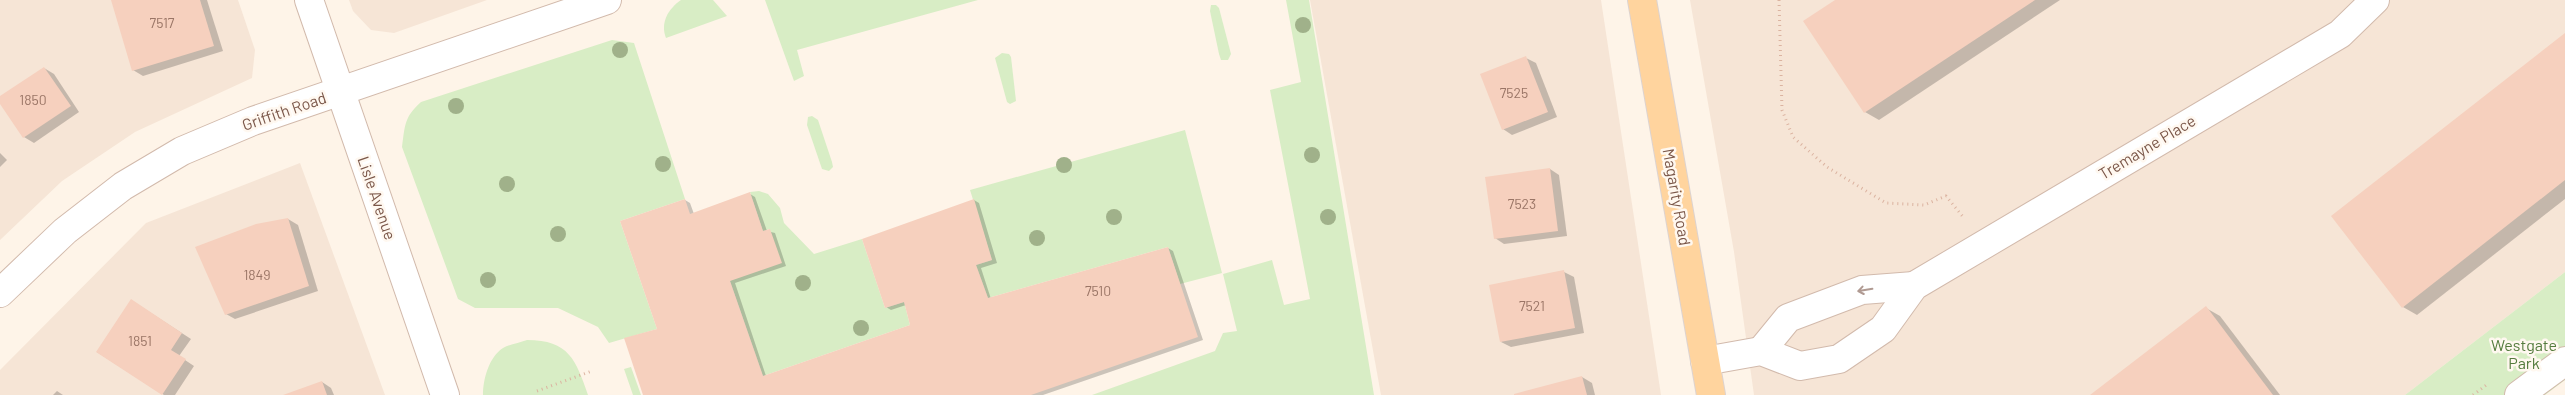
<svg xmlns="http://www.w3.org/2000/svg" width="2565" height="395" font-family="Barlow,sans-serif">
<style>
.residential{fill:#f6e5d6}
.green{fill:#d8edc5}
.shadow{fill:#0003}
.building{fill:#f6d0be}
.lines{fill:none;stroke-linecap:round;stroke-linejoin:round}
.minor-casing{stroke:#d2baac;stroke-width:30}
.major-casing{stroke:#ddd3d0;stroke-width:30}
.path{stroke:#dbb3a0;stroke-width:3;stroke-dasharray:1 4;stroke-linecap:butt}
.minor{stroke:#fff;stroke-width:28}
.major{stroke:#ffd49e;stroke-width:28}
.tree{fill:#a0b18a}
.oneway{stroke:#b09a92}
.labels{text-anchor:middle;stroke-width:5;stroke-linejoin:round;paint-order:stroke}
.number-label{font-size:14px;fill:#9a7566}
.street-label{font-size:16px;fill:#7b5749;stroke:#fff8f0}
.park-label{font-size:16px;fill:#547b3d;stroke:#fff8f0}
</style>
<rect width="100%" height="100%" fill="#fef4e8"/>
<g class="residential">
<polygon points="0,0 238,0 255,50 252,78 135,132 62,181 0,240"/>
<polygon points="349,0 487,0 394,33 371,30 353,11"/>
<polygon points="1310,0 1601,0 1661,395 1381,395"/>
<polygon points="1690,0 2565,0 2565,272 2405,395 1754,395 1734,252"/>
<polygon points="300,163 385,395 0,395 0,370 146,223"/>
</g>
<g class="green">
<path d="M 681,0 L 713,0 L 727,16 L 666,38 C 660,23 668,9 681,0 Z"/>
<polygon points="765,0 978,0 797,50 804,76 794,81"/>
<polygon points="1286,0 1309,0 1374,395 1092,395 1215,351 1223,333 1237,331 1223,274 1272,260 1284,305 1310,299 1270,90 1301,82"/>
<polygon points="1211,5 1216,5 1219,8 1231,54 1228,60 1221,60 1219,54 1210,11"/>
<path d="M 612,40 L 634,43 L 685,199 L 620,221 L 657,329 L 609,343 L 598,327 L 558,308 L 475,308 L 458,299 L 402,147 C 405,126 404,117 421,102 Z"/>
<polygon points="1002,53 1009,54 1011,57 1016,101 1010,104 1007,102 995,58"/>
<polygon points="812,116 818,120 832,162 833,167 829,171 822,169 807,125 808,117"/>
<polygon points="1185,130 1222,273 1180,284 1168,247 988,298 976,265 992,260 970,190"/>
<polygon points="759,191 768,194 780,208 784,223 814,254 862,239 885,308 904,302 910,325 763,376 730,281 770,229 763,231 750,192"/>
<polygon points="2565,272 2565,380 2545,395 2405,395"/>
<path d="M 527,340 C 569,340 576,360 588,395 L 483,395 C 483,379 489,357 503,348 C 510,344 519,343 527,340 Z"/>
<polygon points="631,367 641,395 633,395 624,369"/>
</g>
<g class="shadow">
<polygon points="112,0 207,0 223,51 143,76 133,70"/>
<polygon points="1837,0 2060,0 1879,120 1865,112"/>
<polygon points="2565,35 2565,199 2417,315 2403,307"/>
<polygon points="1526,58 1536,63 1557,117 1512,135 1503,129"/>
<polygon points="44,68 54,74 79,112 34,143 24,137 0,101 0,98"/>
<polygon points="0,153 7,160 0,167"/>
<polygon points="1550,169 1559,175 1567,236 1504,244 1495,238"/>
<polygon points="750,194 755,197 767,231 775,233 786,266 735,283 766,376 912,326 906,305 891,310 886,307 974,200 979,203 997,263 981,268 991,299 1168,248 1173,251 1203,340 1043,395 644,395 685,200 690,203 694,214"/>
<polygon points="288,219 298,225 318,291 235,319 226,314"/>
<polygon points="1564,272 1574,277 1584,333 1511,347 1501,342"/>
<polygon points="140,306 191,339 179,356 194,366 175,395 164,395 97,352"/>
<polygon points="2206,308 2220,316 2280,395 2092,395"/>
<polygon points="1582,377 1592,383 1595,395 1517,395"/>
<polygon points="322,382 331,388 334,395 286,395"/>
<polygon points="57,391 63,395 53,395"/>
</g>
<g class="building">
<polygon points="111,0 200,0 214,46 132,71"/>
<polygon points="1835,0 2035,0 1864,113 1803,21"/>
<polygon points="2565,33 2565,180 2402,308 2331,216"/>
<polygon points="1526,56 1548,112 1502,130 1480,74"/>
<polygon points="44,67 71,106 23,138 0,104 0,96"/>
<polygon points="1550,168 1558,231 1494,239 1485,177"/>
<polygon points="750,192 763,231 770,229 782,263 730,281 763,376 910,325 904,302 885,308 862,239 974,199 992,260 976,265 988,298 1168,247 1198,337 1031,395 643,395 624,338 657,329 620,221 685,199 690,214"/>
<polygon points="288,218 309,286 225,315 195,247 256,224"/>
<polygon points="1564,270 1575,328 1500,342 1489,285"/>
<polygon points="131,299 182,333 171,350 186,359 162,395 96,352"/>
<polygon points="2206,306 2273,395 2090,395"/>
<polygon points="1582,376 1587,395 1514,395 1514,394"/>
<polygon points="322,381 327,395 283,395"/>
</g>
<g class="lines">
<g class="minor-casing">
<g id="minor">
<polyline points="309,0 445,395"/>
<polyline points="0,293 65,231 123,186 182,151 253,121 607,0"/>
<polyline points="1761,351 1788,318 1862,290 1914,286"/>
<polyline points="1705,361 1761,351 1800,366 1839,359 1883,329 1914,286 2340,34 2375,0"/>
<polyline points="2519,395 2565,361"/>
</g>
</g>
<g class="major-casing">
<polyline id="major" points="1642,0 1711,395"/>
</g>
<g class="path">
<polyline points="1779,0 1782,110 1793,137 1827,167 1886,203 1924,205 1946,196 1964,218"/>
<polyline points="537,391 592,371"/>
<polyline points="2473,395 2489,383"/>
</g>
<use href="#minor" class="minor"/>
<use href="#major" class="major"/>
</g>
<g class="tree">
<circle cx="1303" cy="25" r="8"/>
<circle cx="620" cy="50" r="8"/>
<circle cx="456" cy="106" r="8"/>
<circle cx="1312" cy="155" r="8"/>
<circle cx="663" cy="164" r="8"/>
<circle cx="1064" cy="165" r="8"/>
<circle cx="507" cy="184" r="8"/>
<circle cx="1114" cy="217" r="8"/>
<circle cx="1328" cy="217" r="8"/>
<circle cx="558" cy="234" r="8"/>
<circle cx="1037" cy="238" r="8"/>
<circle cx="488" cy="280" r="8"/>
<circle cx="803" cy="283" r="8"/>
<circle cx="861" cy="328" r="8"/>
</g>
<defs><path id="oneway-shaft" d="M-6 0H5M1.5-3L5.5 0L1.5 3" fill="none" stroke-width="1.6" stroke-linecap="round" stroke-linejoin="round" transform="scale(1.25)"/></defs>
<use class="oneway" href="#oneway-shaft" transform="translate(1865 290) rotate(171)"/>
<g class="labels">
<g class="number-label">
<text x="162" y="28">7517</text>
<text x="1514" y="98">7525</text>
<text x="33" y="105">1850</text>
<text x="1522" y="209">7523</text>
<text x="257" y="280">1849</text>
<text x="1098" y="296">7510</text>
<text x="1532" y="311">7521</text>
<text x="140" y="346">1851</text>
</g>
<g class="street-label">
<text transform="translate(284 111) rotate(-19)" y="6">Griffith Road</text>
<text transform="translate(2147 147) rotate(-31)" y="6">Tremayne Place</text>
<text transform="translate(1677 197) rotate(80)" y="6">Magarity Road</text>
<text transform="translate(377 198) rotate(71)" y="6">Lisle Avenue</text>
</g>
<g class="park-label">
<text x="2524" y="351">Westgate<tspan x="2524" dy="18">Park</tspan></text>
</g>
</g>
</svg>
